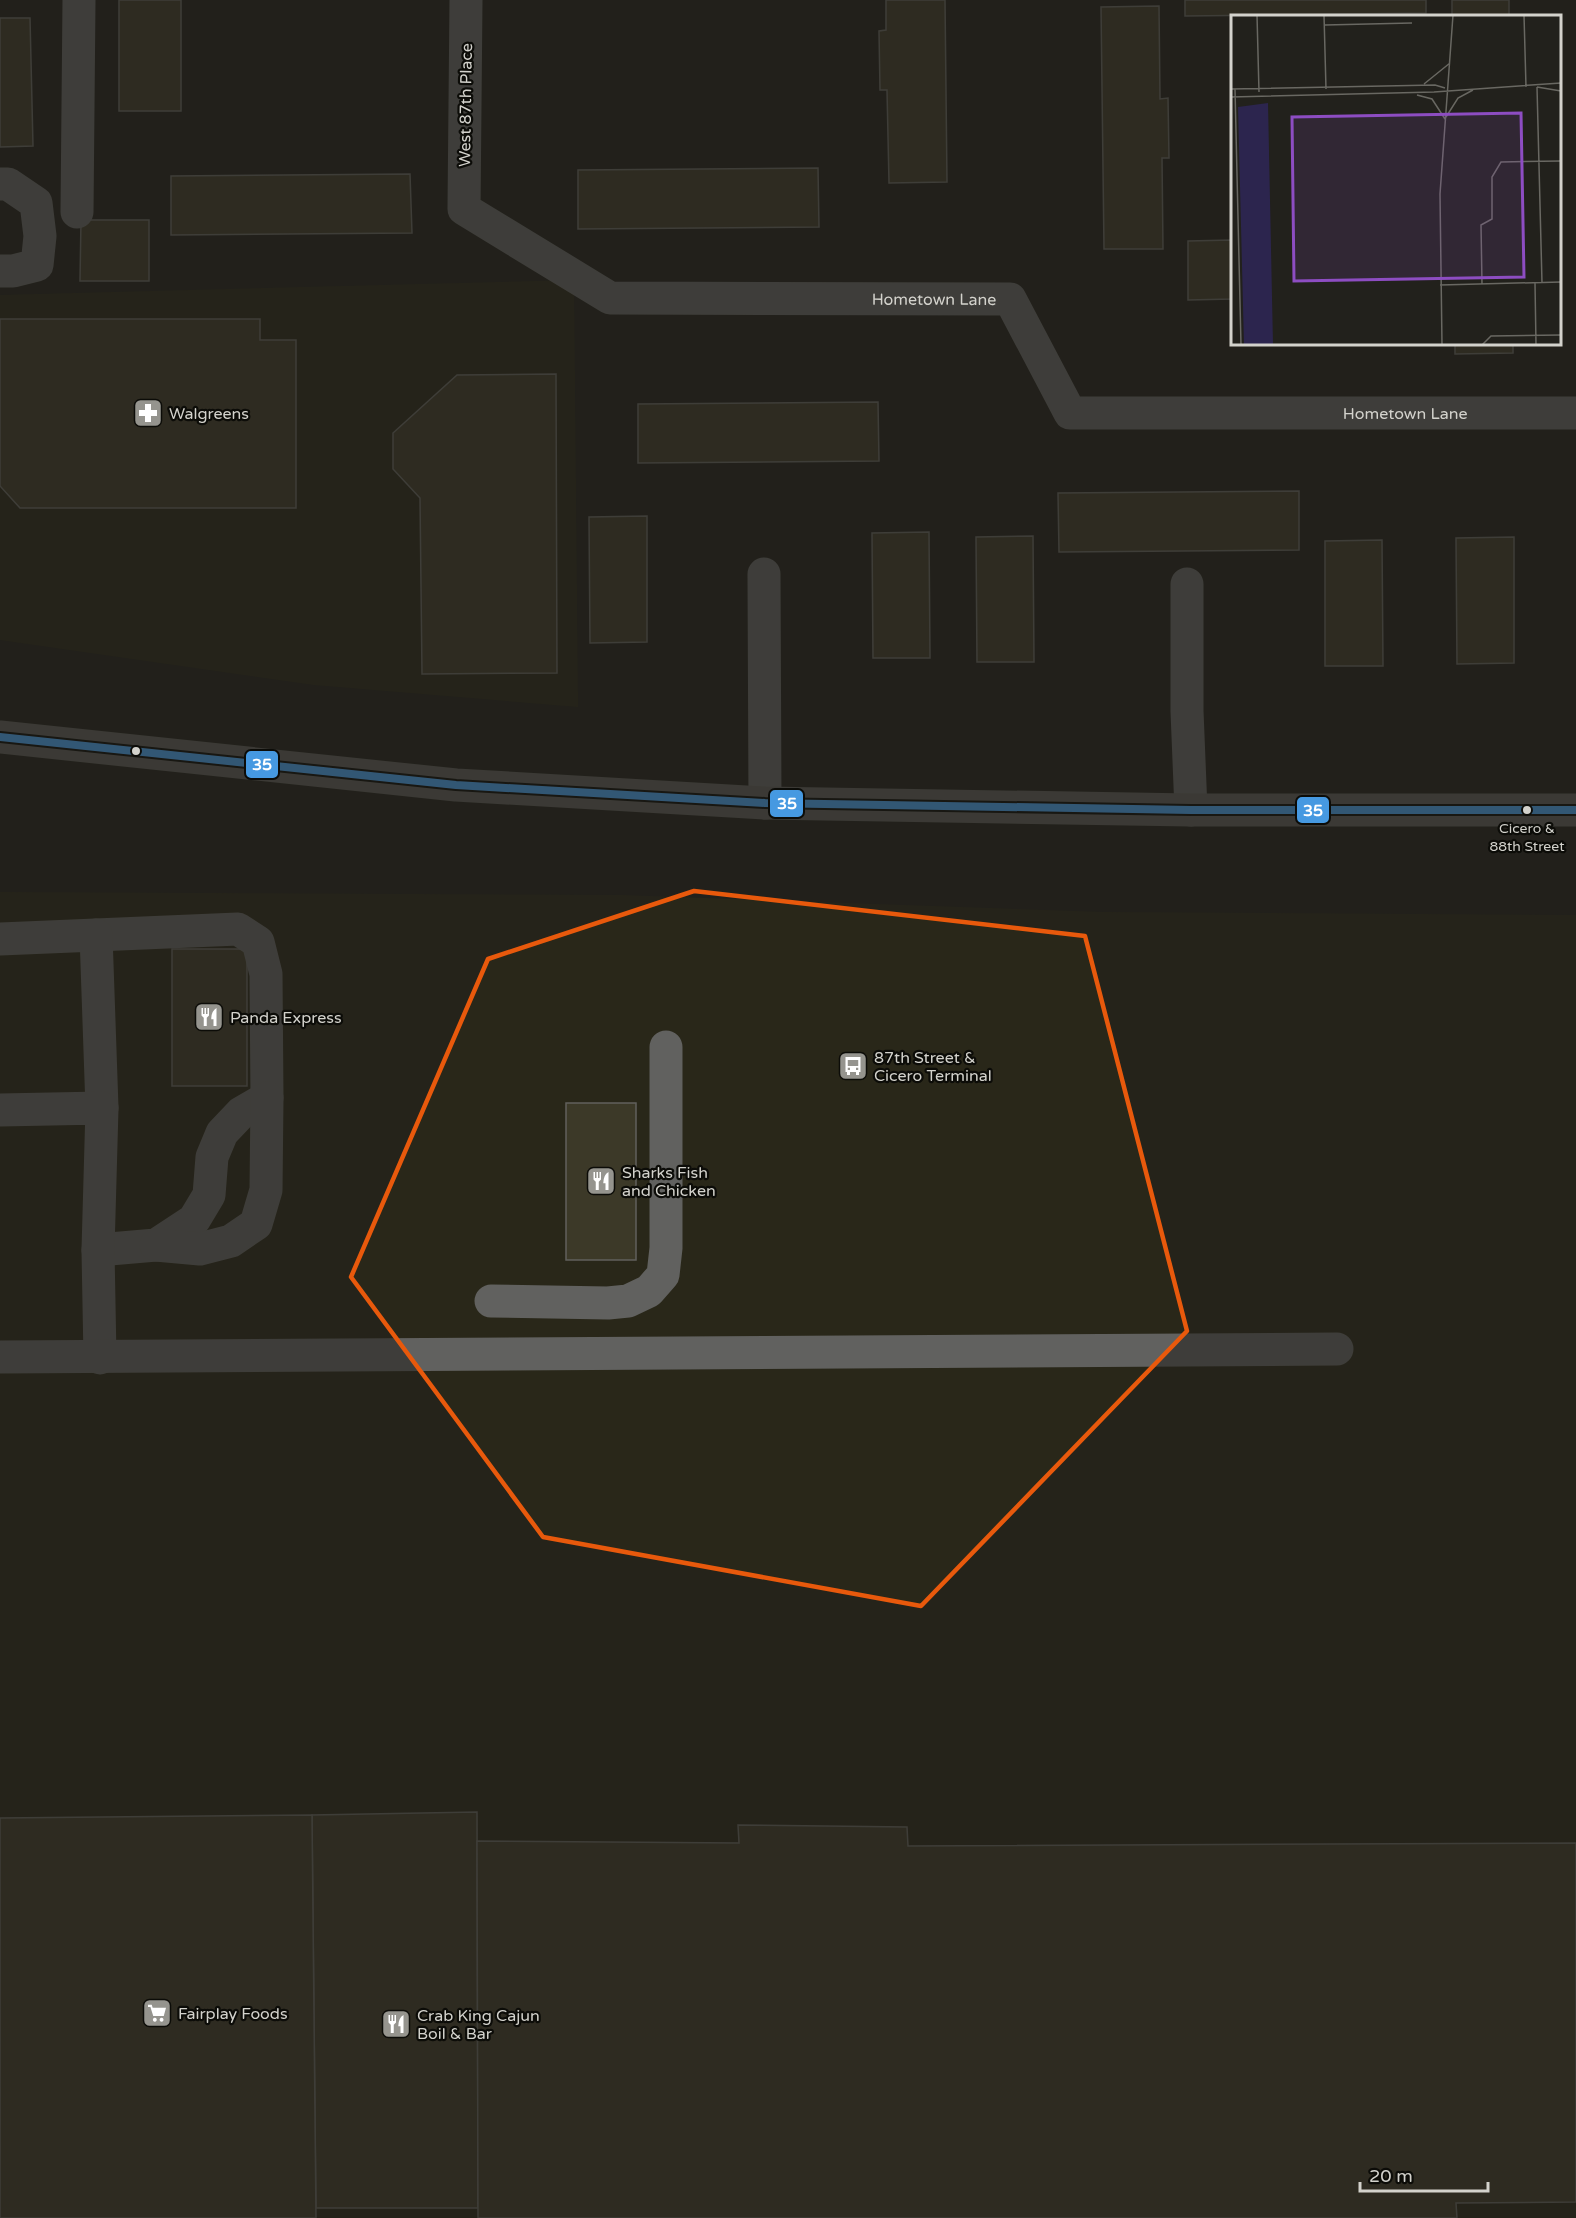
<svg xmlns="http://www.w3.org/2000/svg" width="1576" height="2218" font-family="'Varela Round',sans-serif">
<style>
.built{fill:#292719}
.building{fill:#3c3928;stroke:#61605c;stroke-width:1.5}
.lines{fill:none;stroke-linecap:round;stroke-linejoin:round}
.minor{stroke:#61615f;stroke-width:33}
.major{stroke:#595854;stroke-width:33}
.bus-1-casing{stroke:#0c0c08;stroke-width:12}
.bus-1{stroke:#4699e1;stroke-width:8}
.marked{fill:none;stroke:#e8590c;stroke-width:4.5;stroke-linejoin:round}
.bus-dot{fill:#d3d2cc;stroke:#0c0c08;stroke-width:2}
.labels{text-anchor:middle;stroke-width:4.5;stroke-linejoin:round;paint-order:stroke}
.bus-label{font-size:14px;fill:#d3d2cc;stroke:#0c0c08}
.street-label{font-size:16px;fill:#d3d2cc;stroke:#0c0c08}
.poi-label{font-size:16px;fill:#d3d2cc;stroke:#0c0c08;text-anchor:start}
.inset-road{fill:none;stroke:#696862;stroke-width:1.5}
.view{fill:#8d4dc2;fill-opacity:0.15;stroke:#8d4dc2;stroke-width:3}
.inset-edge{fill:none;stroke:#d3d2cc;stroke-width:3}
.line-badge{stroke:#0c0c08;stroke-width:2}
.badge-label{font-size:16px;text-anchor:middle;font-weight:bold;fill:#fff}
</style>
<rect width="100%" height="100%" fill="#22211c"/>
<g class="built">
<polygon points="574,280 578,707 314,685 0,640 0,295"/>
<polygon points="0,892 622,895 1103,912 1576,915 1576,2218 0,2218"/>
</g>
<g class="building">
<rect x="119" y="0" width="62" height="111"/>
<polygon points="886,0 945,0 947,182 889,183 887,90 880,90 879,31 886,30"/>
<polygon points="1185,0 1426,0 1426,13 1185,16"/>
<rect x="1452" y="0" width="57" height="16"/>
<polygon points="1159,6 1160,99 1168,98 1169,158 1162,158 1163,249 1104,249 1101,7"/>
<polygon points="0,18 30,18 33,146 0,147"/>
<polygon points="818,168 819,227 578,229 578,170"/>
<polygon points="410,174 412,233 171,235 171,176"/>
<polygon points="81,220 149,220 149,281 80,281"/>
<polygon points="1232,240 1232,299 1188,300 1188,241"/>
<polygon points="0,319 260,319 260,340 296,340 296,508 20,508 0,486"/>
<polygon points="1455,344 1513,344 1513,353 1455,354"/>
<polygon points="556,374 557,673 422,674 420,498 393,469 393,433 457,375"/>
<polygon points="878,402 879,461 638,463 638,404"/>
<polygon points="1299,491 1299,550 1059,552 1058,493"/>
<polygon points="647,516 647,642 590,643 589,517"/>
<polygon points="929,532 930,658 873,658 872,533"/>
<polygon points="1033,536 1034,662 977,662 976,537"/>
<polygon points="1514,537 1514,663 1457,664 1456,538"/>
<polygon points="1382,540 1383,666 1325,666 1325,541"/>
<rect x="172" y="949" width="75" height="137"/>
<rect x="566" y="1103" width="70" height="157"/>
<polygon points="477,1812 478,2208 316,2208 312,1815"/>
<polygon points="312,1815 316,2218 0,2218 0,1818"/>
<polygon points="738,1825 907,1827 908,1846 1576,1843 1576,2202 1456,2203 1457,2218 478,2218 477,1841 739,1843"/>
</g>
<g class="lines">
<g class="minor">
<path id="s1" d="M 466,0 L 464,209 L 610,298 L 1010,299 L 1070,413 L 1576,413"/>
<polyline points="0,184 8,184 36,203 40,236 37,265 13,271 0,271"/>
<polyline points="77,212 79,0"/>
<polyline points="764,574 765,803"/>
<polyline points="1187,584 1187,711 1191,810"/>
<polyline points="96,935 238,929 258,942 266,974 267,1098 241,1113 222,1133 212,1157 209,1195 194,1220 156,1245 98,1250"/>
<polyline points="0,939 96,935 102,1108"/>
<polyline points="0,1110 102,1108 98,1250 100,1358"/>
<polyline points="156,1245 200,1249 231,1241 256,1224 266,1190 267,1098"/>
<polyline points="491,1301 608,1303 628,1301 649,1291 663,1275 666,1248 666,1047"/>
<polyline points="0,1357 1337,1349"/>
</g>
<polyline class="major" points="0,737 456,785 765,803 1191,810 1576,810"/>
<g class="bus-1-casing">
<polyline id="bus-1" points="0,737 456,785 765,803 1191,810 1576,810"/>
</g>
<use href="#bus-1" class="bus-1"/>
</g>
<path d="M0 0H1576V2218H0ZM 694,891 L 1085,936 L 1187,1331 L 921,1606 L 543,1537 L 351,1277 L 488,959 Z" fill="#22211c" fill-opacity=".55" fill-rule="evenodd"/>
<path class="marked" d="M 694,891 L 1085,936 L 1187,1331 L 921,1606 L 543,1537 L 351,1277 L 488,959 Z"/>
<defs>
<g id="pharmacy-square" transform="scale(1.5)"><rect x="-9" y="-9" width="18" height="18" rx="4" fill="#95948e" stroke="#0c0c08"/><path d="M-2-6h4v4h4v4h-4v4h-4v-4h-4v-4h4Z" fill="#fff"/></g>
<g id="restaurant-square" transform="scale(1.5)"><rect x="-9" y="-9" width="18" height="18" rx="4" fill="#95948e" stroke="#0c0c08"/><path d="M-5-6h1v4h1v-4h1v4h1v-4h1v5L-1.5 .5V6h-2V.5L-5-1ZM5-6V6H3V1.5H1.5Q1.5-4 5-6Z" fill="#fff"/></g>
<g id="bus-square" transform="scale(1.5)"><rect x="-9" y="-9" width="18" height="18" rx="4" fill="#95948e" stroke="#0c0c08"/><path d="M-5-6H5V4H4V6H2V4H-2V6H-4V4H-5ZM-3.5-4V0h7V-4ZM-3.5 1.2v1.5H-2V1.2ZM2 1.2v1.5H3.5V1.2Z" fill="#fff"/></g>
<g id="supermarket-square" transform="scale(1.5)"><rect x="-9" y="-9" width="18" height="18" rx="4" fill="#95948e" stroke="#0c0c08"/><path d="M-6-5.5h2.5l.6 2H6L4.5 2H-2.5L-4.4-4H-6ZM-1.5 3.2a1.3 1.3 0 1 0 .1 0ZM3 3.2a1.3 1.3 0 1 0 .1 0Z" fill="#fff"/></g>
</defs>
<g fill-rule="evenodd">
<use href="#pharmacy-square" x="148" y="413"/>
<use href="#restaurant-square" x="209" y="1017"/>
<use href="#bus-square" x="853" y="1066"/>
<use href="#restaurant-square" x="601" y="1181"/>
<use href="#supermarket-square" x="157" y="2013"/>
<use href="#restaurant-square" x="396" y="2024"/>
</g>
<g class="bus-dot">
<circle cx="136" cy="751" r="5"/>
<circle cx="1527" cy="810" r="5"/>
</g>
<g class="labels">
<g class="bus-label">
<text x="1527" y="833">Cicero &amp;<tspan x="1527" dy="18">88th Street</tspan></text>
</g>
<g class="street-label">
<text transform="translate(465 105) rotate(-89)" y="6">West 87th Place</text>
<text dy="6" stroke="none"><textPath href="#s1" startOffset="704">Hometown Lane</textPath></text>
<text dy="6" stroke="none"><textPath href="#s1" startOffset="1244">Hometown Lane</textPath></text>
</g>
<g class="poi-label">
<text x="169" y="419">Walgreens</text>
<text x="230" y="1023">Panda Express</text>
<text x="874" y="1063">87th Street &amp;<tspan x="874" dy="18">Cicero Terminal</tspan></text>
<text x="622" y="1178">Sharks Fish<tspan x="622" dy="18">and Chicken</tspan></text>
<text x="178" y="2019">Fairplay Foods</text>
<text x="417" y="2021">Crab King Cajun<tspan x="417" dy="18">Boil &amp; Bar</tspan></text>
</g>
</g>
<g transform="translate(1231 15)">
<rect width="330" height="330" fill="#22211c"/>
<path d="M 37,88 L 42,330 L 13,330 L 7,92 Z" fill="#2c254e"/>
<path class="inset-road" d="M 26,0 L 28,77M 93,0 L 95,74M 293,0 L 295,72M 94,10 L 181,8M 193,69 L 219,48M 306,72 L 311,268M 306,72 L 330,76M 0,74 L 204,70 L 214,73M 4,74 L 10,330M 186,80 L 201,84 L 214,104M 0,82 L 203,77 L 330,68M 215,102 L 227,83 L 242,75M 304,268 L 305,330M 251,269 L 250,210 L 261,204 L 261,162 L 270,147 L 330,146M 209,270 L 330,267M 211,330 L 209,179 L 222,0M 251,330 L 260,321 L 330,320"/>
<path class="view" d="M 290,98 L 293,262 L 63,266 L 61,102 Z"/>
<rect width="330" height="330" class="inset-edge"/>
</g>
<g class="line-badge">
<rect x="245" y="750" width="34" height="29" rx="6" fill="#4699e1"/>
<rect x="769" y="789" width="35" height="29" rx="6" fill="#4699e1"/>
<rect x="1296" y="796" width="34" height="28" rx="6" fill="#4699e1"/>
</g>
<g class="badge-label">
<text x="262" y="770">35</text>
<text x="787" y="809">35</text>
<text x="1313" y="816">35</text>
</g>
<path d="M1360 2182v9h128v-9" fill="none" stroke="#d3d2cc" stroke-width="3"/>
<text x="1369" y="2182" font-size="18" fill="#d3d2cc" stroke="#0c0c08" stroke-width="4.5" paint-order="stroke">20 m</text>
</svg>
